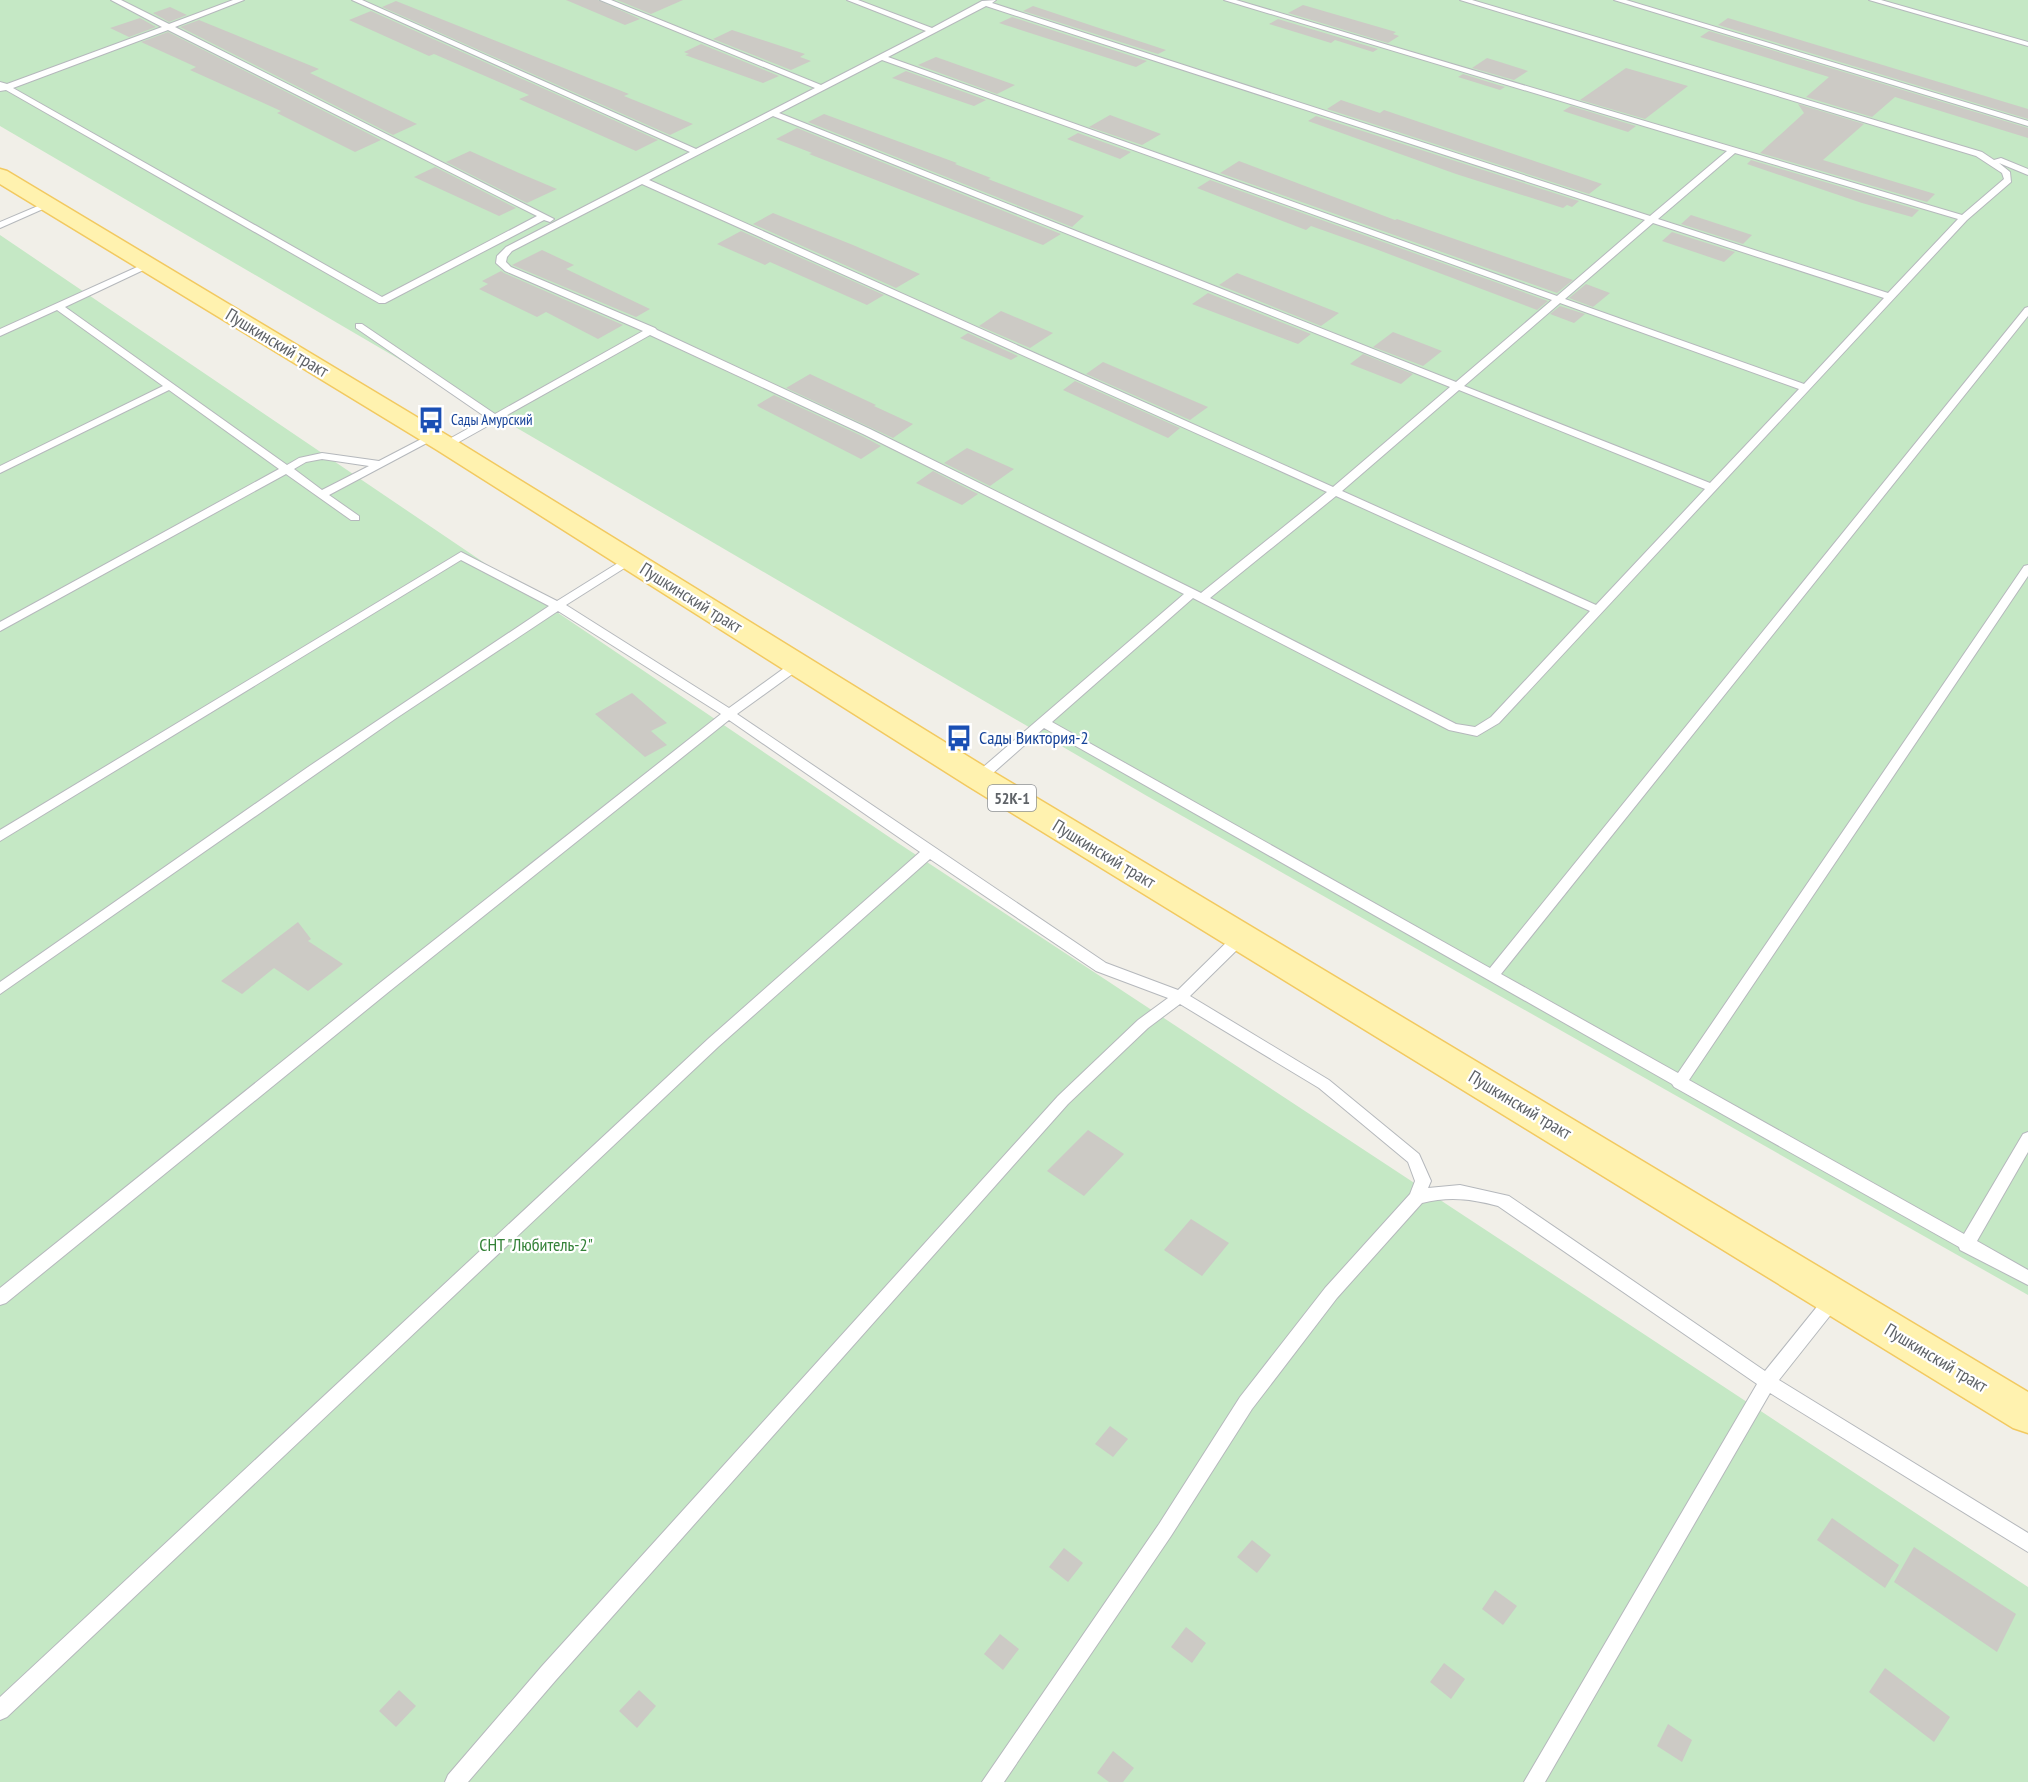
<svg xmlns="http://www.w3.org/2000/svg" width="2028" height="1782" font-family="'PT Sans Narrow',sans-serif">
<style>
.green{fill:#c5e8c5}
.building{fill:#cccac5}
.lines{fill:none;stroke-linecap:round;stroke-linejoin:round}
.service-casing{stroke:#b5b8bc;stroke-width:2}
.primary-casing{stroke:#f2c960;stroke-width:3}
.service{fill:#fff;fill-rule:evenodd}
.primary{fill:#fff2af;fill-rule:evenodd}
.labels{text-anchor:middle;stroke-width:4.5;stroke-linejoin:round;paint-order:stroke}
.far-transit-label{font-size:15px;fill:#164399;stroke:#fff;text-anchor:start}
.shield{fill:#fff;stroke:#8f9295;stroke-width:1.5}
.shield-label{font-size:16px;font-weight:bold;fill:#5f6368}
.street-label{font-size:18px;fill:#5f6368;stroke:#fff}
.transit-label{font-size:18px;fill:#164399;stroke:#fff;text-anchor:start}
.park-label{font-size:18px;fill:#348238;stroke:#fff}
</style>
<rect width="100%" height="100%" fill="#f1efe8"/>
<g class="green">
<polygon points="0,0 2028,0 2028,1295 1147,796 0,126"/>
<polygon points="0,235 898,843 2028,1587 2028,1782 0,1782"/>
</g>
<g class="building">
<polygon points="566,0 598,0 640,19 625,25"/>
<polygon points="617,0 683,0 651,14"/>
<polygon points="396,1 629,94 624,96 693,124 670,135 382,7"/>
<polygon points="1303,5 1396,32 1393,34 1399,36 1388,43 1288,13"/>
<polygon points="1033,6 1093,26 1166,50 1158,54 1023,11"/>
<polygon points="170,7 187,15 169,22 153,13"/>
<polygon points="371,11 658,140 636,151 519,99 529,95 434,54 429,56 349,20"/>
<polygon points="1012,17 1147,61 1136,67 999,23"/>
<polygon points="140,18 156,27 129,37 110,28"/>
<polygon points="1728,18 2028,109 2028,119 1718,25"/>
<polygon points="1278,19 1378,49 1373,52 1335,40 1331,43 1269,24"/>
<polygon points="199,20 319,69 310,73 417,124 393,135 180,27"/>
<polygon points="732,30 805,54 800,57 811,61 791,70 713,39"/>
<polygon points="1709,31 2028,128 2028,138 1895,97 1872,117 1806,97 1829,77 1700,37"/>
<polygon points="168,32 381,140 355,152 277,113 281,111 190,70 196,67 141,42"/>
<polygon points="701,44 779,76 763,83 685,55 689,54 684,52"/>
<polygon points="936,57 1015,85 997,94 918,65"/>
<polygon points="1487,58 1500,62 1528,71 1514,80 1472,68"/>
<polygon points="1626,68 1688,86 1645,119 1580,100"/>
<polygon points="906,71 986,100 974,106 892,78"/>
<polygon points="1463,74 1505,87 1500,90 1458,77"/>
<polygon points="1341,100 1380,113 1384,110 1602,184 1589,194 1327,109"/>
<polygon points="1798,104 1864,124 1823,160 1935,194 1927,202 1760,153 1804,113"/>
<polygon points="1571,106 1636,126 1628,132 1563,111"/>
<polygon points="824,114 957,163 955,164 991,178 988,179 1084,216 1072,227 808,122"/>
<polygon points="1110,115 1161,134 1142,145 1089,127"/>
<polygon points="1316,116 1579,201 1572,207 1567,205 1563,208 1456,174 1308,121"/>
<polygon points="797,128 1061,234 1043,245 809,154 812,153 776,139"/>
<polygon points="1078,133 1131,152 1120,159 1067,139"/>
<polygon points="470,151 519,173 557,189 527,203 446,162"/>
<polygon points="1751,160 1919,210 1912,217 1862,203 1747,164"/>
<polygon points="1239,161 1395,220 1397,219 1573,280 1557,293 1220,173"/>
<polygon points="435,167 516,208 499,216 414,177"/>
<polygon points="1210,180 1548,301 1537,310 1373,248 1311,226 1306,230 1197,188"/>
<polygon points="773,213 853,245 920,274 896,288 753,224"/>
<polygon points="1691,215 1752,235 1743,244 1681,224"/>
<polygon points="741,231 884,295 867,305 770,262 765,265 717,244"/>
<polygon points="1672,232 1735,252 1724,262 1662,241"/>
<polygon points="542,250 574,265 566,269 650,309 636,317 512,265"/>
<polygon points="501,271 504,273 623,325 598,339 546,312 537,317 479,289 488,284 482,281"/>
<polygon points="1237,273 1291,294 1339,313 1321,326 1219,285"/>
<polygon points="1586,284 1610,293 1593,307 1569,298"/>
<polygon points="1208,293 1311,334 1298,344 1192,304"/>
<polygon points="1560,306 1585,314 1574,323 1550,314"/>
<polygon points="1001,311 1053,333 1030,348 979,326"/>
<polygon points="1393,332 1442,351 1423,366 1373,347"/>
<polygon points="968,333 1018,356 1011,360 960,338"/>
<polygon points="1363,354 1413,374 1401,384 1350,364"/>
<polygon points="1103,362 1208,407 1190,420 1086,374"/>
<polygon points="810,374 876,405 874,406 913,424 893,438 786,388"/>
<polygon points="1075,381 1180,428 1168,438 1063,390"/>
<polygon points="774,395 862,436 881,446 861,459 759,407 757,405"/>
<polygon points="967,448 1014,469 990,486 944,463"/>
<polygon points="933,471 978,494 962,505 916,483"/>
<polygon points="632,693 667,723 651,731 667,745 645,757 595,714"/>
<polygon points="298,922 311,939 308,941 343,964 308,991 274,968 242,994 221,981"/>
<polygon points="1088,1130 1124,1154 1084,1196 1047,1171"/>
<polygon points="1191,1219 1229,1243 1202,1276 1164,1250"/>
<polygon points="1110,1426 1128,1439 1113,1457 1095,1444"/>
<polygon points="1832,1518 1899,1565 1885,1588 1817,1540"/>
<polygon points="1252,1540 1271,1555 1257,1573 1237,1557"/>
<polygon points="1914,1547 2016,1614 1997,1652 1894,1582"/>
<polygon points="1064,1548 1083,1563 1068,1582 1049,1567"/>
<polygon points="1495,1590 1517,1606 1503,1625 1482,1609"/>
<polygon points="1186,1627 1206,1643 1192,1663 1171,1647"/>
<polygon points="1000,1634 1019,1649 1003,1670 984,1654"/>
<polygon points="1444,1663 1465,1679 1451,1699 1430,1682"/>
<polygon points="1885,1668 1950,1717 1934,1742 1869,1692"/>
<polygon points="399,1690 416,1706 396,1727 379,1711"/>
<polygon points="639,1690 656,1706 637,1728 619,1711"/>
<polygon points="1668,1724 1692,1740 1682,1762 1657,1746"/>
<polygon points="1113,1751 1134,1768 1123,1782 1109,1782 1097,1773"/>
</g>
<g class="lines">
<g class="service-casing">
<g id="service">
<path d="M 111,0 L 121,0 L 169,24 L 233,0 L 244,0 L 175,27 L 554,219 L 550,222 L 544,220 L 385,303 L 379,303 L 6,90 L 0,91 L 0,82 L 7,84 L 162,27 ZM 168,30 L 537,216 L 382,297 L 13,88 Z"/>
<path d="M 352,0 L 362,0 L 696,149 L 815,88 L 600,0 L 611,0 L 821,85 L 926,31 L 847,0 L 858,0 L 932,28 L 982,1 L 996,0 L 992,3 L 1650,216 L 1727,151 L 1224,0 L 1236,0 L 1962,215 L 2004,179 L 2002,173 L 1976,156 L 1460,0 L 1472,0 L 1982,152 L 1994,160 L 2001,158 L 2028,169 L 2028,175 L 1999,163 L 2010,172 L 2011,182 L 1967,220 L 1499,723 L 1477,736 L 1449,730 L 1193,598 L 1052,722 L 1490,968 L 2025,308 L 2028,307 L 2028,316 L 1501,974 L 1678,1073 L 2024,566 L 2028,565 L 2028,576 L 1689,1080 L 1964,1234 L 2023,1134 L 2028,1132 L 2028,1152 L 1977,1241 L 2028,1270 L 2028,1285 L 1960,1250 L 1959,1247 L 1674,1087 L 1672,1084 L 1044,728 L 984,781 L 974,781 L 973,778 L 974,775 L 1184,594 L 863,434 L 650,335 L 450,447 L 442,447 L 442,443 L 487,418 L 356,328 L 356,324 L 362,324 L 495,414 L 643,331 L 505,271 L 496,263 L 497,256 L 506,247 L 690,152 ZM 986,6 L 1645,220 L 1557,296 L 888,57 ZM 882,60 L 1552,300 L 1456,382 L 779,113 ZM 773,116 L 1450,387 L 1333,487 L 649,180 ZM 1735,153 L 1958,219 L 1888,293 L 1658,219 ZM 642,184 L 1327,492 L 1201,593 L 870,429 L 657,330 L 655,328 L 511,267 L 506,262 L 507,257 L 512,251 ZM 1653,223 L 1884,298 L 1804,384 L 1565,299 ZM 1560,303 L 1799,389 L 1710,483 L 1464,386 ZM 1459,390 L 1705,489 L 1596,605 L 1342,491 ZM 1336,496 L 1590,611 L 1491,717 L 1475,727 L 1456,724 L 1210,598 Z"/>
<polygon points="1614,0 1626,0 2028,121 2028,126"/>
<polygon points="1869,0 1881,0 2028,42 2028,46"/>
<polygon points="45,203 52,205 0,228 0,222"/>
<path d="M 146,263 L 154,265 L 65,307 L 287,465 L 299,458 L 322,453 L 379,461 L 429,435 L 433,434 L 438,437 L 329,495 L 359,516 L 359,520 L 351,520 L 286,474 L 0,631 L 0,622 L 279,469 L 169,390 L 0,473 L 0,466 L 163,386 L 57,310 L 0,336 L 0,329 ZM 322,459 L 369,466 L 322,490 L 294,469 L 306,462 Z"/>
<path d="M 461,552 L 557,601 L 626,558 L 634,558 L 634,562 L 566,605 L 729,708 L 794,661 L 802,661 L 804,664 L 802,667 L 737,714 L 1106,963 L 1178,990 L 1237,932 L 1247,932 L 1249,936 L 1247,940 L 1190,996 L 1329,1080 L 1419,1154 L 1431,1181 L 1428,1188 L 1460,1185 L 1509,1196 L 1765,1371 L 1828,1293 L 1834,1291 L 1840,1293 L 1842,1298 L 1840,1303 L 1779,1380 L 2028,1533 L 2028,1552 L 1770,1393 L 1545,1782 L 1524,1782 L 1757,1384 L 1498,1206 C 1472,1199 1449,1196 1422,1203 L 1337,1298 L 1252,1409 L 1171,1536 L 1004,1782 L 982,1782 L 1159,1524 L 1240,1397 L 1325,1288 L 1410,1194 L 1415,1181 L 1408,1162 L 1319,1088 L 1180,1004 L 1148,1028 L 1068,1104 L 556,1680 L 468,1782 L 445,1782 L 448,1775 L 542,1666 L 1058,1096 L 1138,1020 L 1168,998 L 1096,971 L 930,859 L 718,1047 L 7,1717 L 0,1720 L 0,1697 L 708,1039 L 920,852 L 729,720 L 391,990 L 6,1303 L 0,1305 L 0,1288 L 381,982 L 721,714 L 558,611 L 395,719 L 0,994 L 0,982 L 308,767 L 549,606 L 461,560 L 0,841 L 0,830 Z"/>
</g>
</g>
<g class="primary-casing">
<polygon id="primary" points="0,169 7,171 455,440 990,770 2028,1392 2028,1433 2013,1428 968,786 437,450 0,184"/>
</g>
<use href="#service" class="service"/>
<use href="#primary" class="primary"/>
</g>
<defs>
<g id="bus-bare" transform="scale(2.07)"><path d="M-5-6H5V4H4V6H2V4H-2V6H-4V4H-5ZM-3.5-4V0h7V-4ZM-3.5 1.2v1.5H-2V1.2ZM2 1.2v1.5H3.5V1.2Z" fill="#1a4fb4" stroke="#fff" stroke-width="2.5" paint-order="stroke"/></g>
</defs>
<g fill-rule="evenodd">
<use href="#bus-bare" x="431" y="420"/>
<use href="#bus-bare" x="959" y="738"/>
</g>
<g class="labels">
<g class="far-transit-label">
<text x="451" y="425">Сады Амурский</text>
</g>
<rect class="shield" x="988" y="785" width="48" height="26" rx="4.5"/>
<g class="shield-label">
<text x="1012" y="804">52К-1</text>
</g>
<g class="street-label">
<text transform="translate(277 343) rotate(31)" y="6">Пушкинский тракт</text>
<text transform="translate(691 598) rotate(32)" y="6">Пушкинский тракт</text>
<text transform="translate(1104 854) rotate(31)" y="6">Пушкинский тракт</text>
<text transform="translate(1520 1105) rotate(31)" y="6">Пушкинский тракт</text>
<text transform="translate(1936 1358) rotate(31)" y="6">Пушкинский тракт</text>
</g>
<g class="transit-label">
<text x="979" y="744">Сады Виктория-2</text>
</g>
<g class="park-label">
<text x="536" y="1251">СНТ "Любитель-2"</text>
</g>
</g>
</svg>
